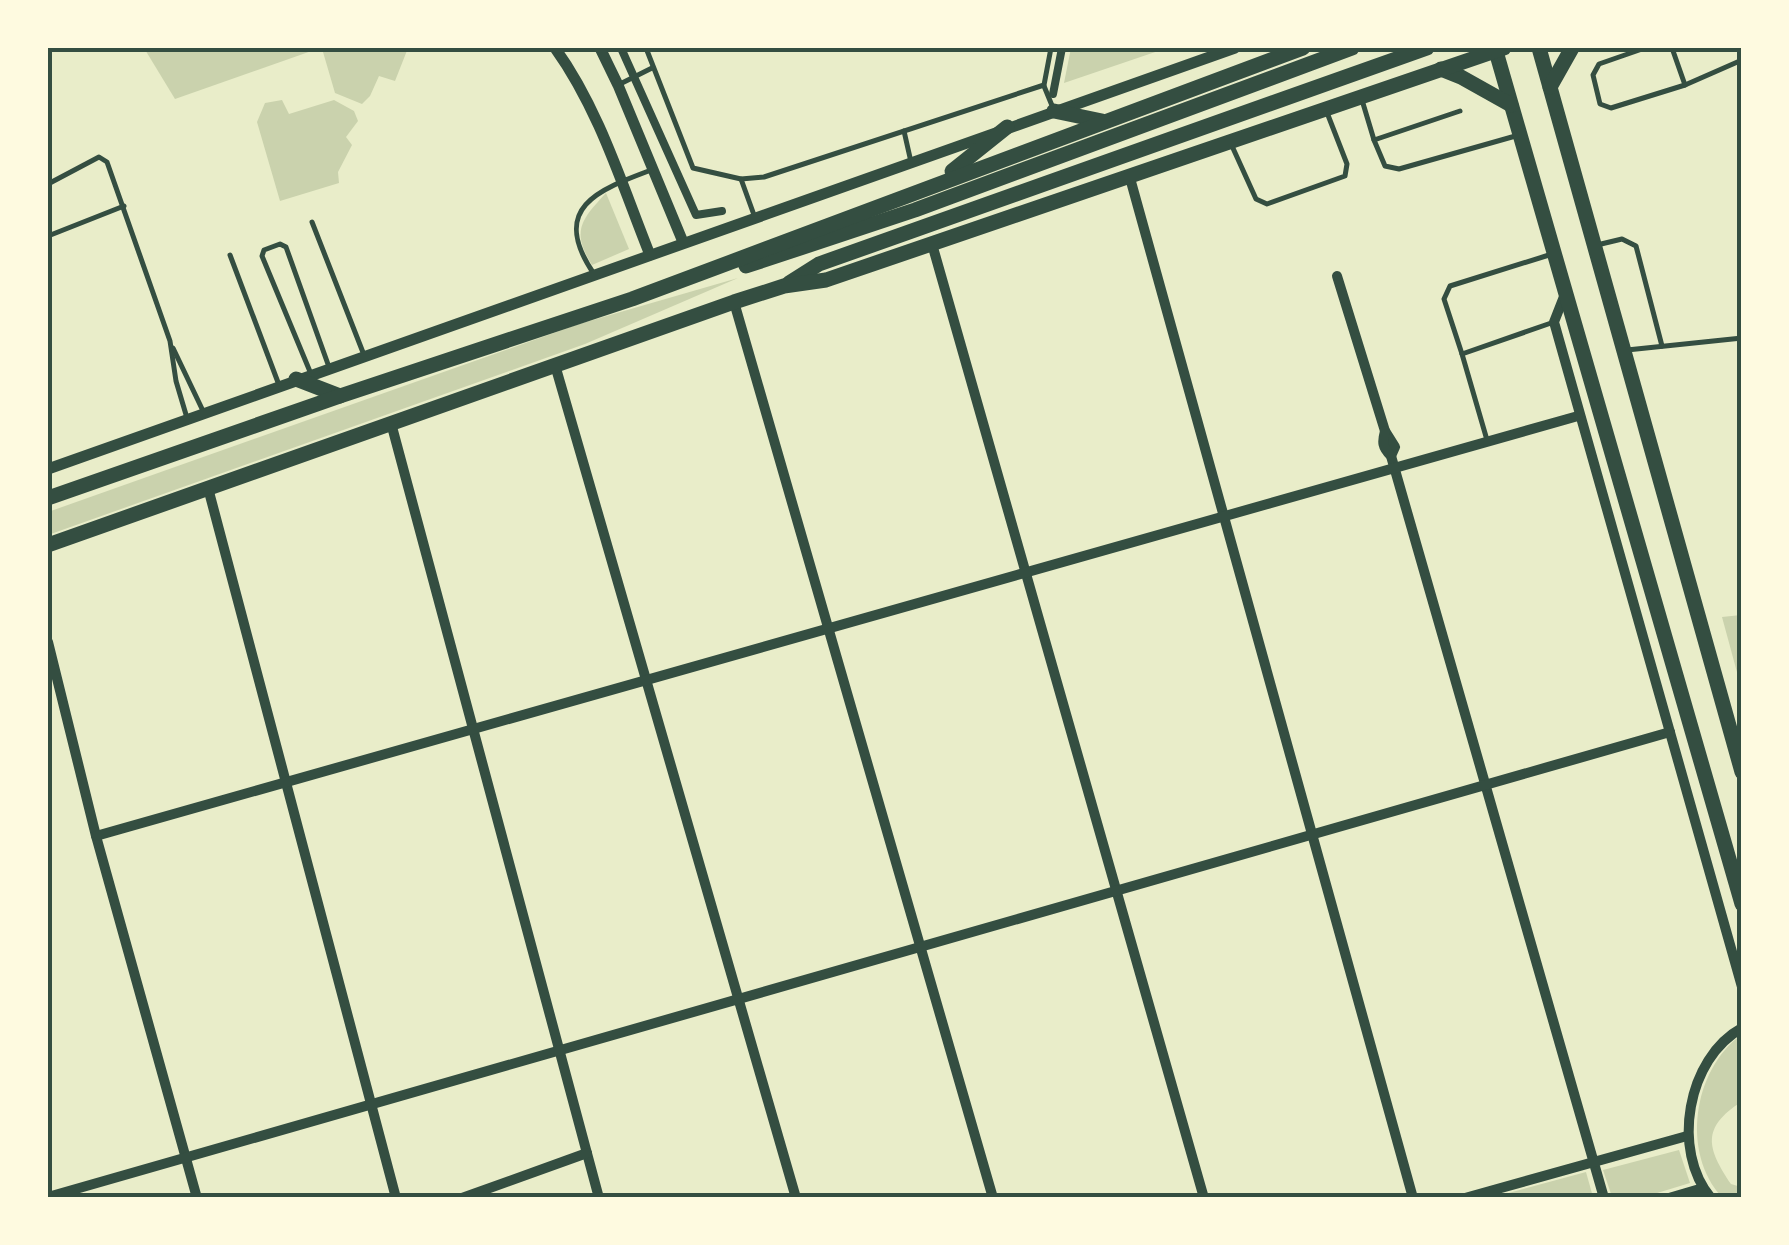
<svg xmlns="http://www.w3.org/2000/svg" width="1789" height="1245" font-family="Ubuntu,sans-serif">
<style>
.green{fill:#cad2ad}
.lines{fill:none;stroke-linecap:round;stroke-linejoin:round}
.service{stroke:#344e41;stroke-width:5}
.pedestrian{stroke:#344e41;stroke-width:8}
.minor{stroke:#344e41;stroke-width:10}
.tertiary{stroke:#344e41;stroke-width:11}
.primary{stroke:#344e41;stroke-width:15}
.neatline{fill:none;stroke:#344e41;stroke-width:4}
</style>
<rect width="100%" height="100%" fill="#e9edc9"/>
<g class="green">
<polygon points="144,48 320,48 175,99"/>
<polygon points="335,48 408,48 395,81 379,76 370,96 362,104 335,93 323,52"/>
<polygon points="1071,48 1167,48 1064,83"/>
<polygon points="282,100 289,114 334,100 354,111 358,121 346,137 352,145 338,172 339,183 280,201 257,122 265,103"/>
<path d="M 606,193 L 629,249 L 592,265 C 571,231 581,220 606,193 Z"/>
<polygon points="738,278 585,344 48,535 48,512 579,324"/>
<polygon points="1741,615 1742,615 1741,687 1722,617"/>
<path d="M 1741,1035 L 1741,1102 C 1701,1128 1707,1148 1731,1184 L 1741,1187 L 1741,1197 L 1722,1197 C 1681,1153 1693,1070 1741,1035 Z"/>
<polygon points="1679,1150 1690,1183 1644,1197 1612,1197 1603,1170"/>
<polygon points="1586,1172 1593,1197 1494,1197"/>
</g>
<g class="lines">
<g class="service">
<polyline points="646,48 693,168 741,179 764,177 1044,85 1051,48"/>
<polyline points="1645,48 1599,64 1593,75 1600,104 1611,108 1685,85 1742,60"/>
<polyline points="1672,48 1685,85"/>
<polyline points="618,85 652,68"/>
<polyline points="1044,86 1053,108"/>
<polyline points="1362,100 1374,140 1460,111"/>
<polyline points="904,131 911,162"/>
<polyline points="1374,140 1385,166 1399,169 1519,135"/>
<polyline points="1232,146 1256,199 1267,204 1345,176 1347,164 1326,110"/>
<polyline points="741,179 754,215"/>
<polyline points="48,184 99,157 107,162 170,341 176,381 187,418"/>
<polyline points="312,222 364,355"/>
<polyline points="48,236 124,206"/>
<polyline points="1597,245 1622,239 1636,246 1662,346"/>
<polyline points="230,255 279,385"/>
<path d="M 594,274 C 549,208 597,190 654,169"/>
<polyline points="173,348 204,413"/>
<polyline points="1627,350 1742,338"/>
<polyline points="1462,354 1444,299 1450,286 1549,255"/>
<polyline points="311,374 262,256 264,250 280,244 286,247 329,367"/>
<polyline points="1487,440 1462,354 1554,322"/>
</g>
<g class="pedestrian">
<polyline points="621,48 696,215 722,211"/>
<polyline points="1053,94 1062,48"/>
</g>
<g class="minor">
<polyline points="1130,178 1413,1198"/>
<polyline points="932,244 1204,1198"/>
<polyline points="1337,276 1385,431 1395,447 1391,456"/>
<polyline points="1565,294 1554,322 1742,987"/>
<polyline points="734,302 993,1198"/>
<polyline points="555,365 796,1198"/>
<polyline points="391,423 599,1198"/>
<path d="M 1385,431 C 1382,442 1382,447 1391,456 L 1604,1198"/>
<polyline points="208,488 396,1198"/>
<polyline points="48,642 96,836 197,1198"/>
<polyline points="96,836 1578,416"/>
<polyline points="48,1197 1670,732"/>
<polyline points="462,1198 587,1153"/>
<polyline points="1465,1198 1687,1136"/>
<polyline points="1669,1198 1703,1188"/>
<path d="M 1711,1198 C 1671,1151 1687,1058 1742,1028"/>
</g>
<g class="tertiary">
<path d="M 555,48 C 599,109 622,185 650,255"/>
<polyline points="600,48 618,85 683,242"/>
<polyline points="48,469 1235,48"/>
</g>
<g class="primary">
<polyline points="1495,48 1742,904"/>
<polyline points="1539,48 1742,772"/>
<polyline points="1441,69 1461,77 1511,105"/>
<polyline points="1550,87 1572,48"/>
<polyline points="1054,111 1102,121"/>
<polyline points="952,171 1007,127"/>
<polyline points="746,266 915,210 1352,48"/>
<polyline points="789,283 819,264 1427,48"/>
<polyline points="296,379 340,396"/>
<polyline points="48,498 340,396 632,299 1303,48"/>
<polyline points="48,545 734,302 784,286 826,280 1504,48"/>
</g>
</g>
<rect width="1789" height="1245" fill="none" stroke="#fefae0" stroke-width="100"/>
<rect x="50" y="50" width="1689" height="1145" class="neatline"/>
</svg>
